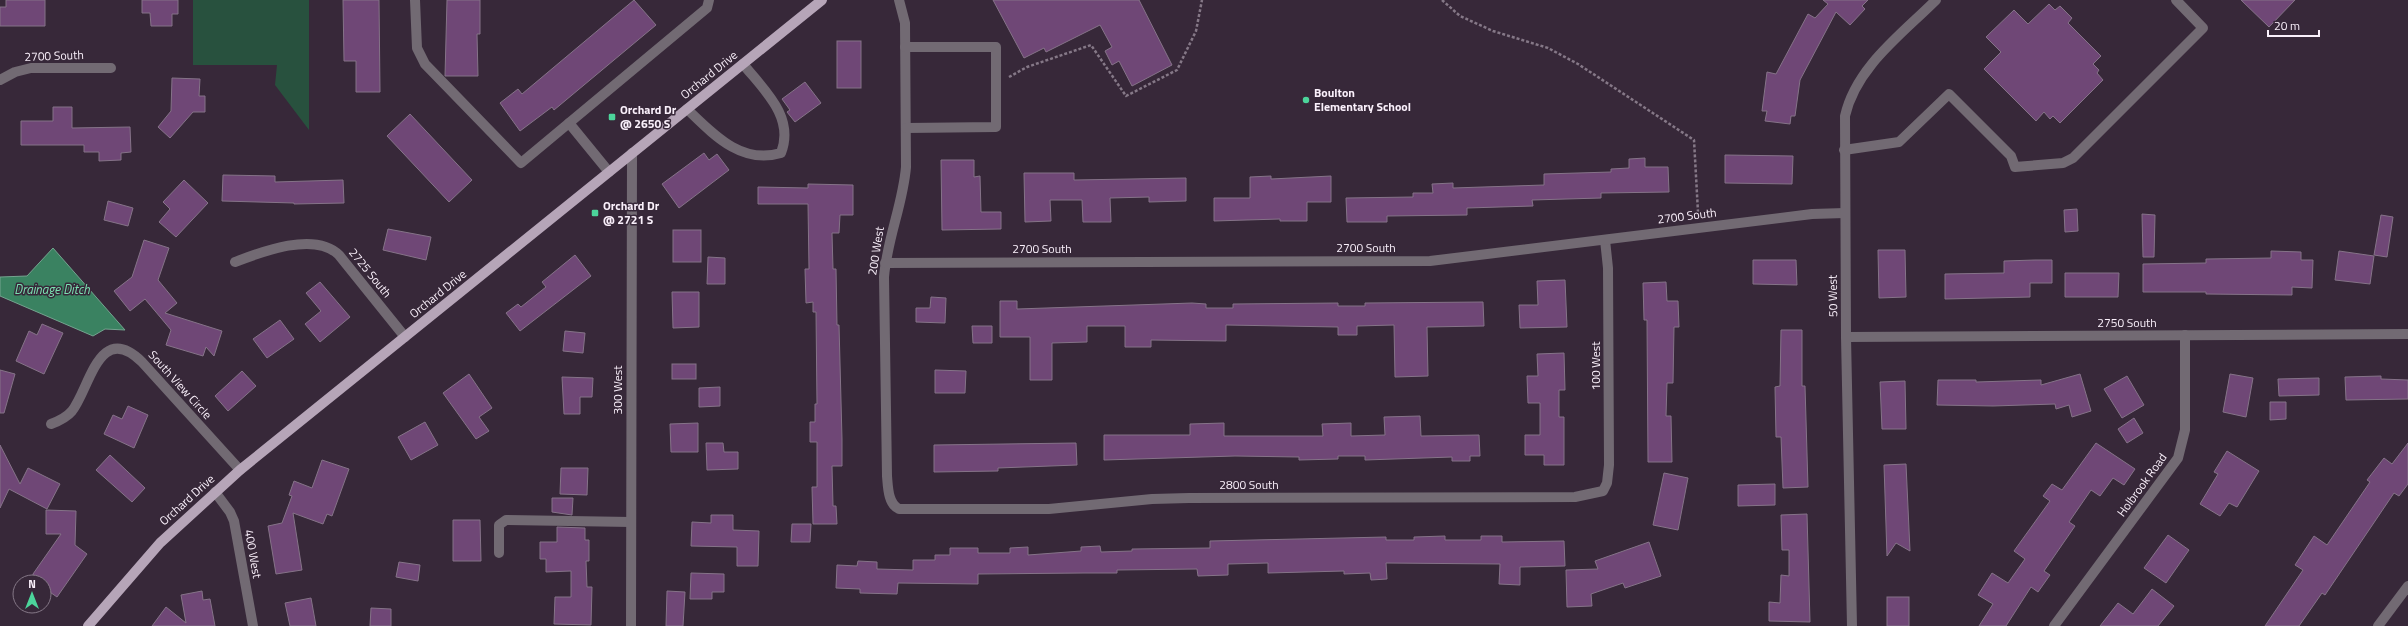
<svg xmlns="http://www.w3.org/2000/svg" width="2408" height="626" font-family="'Titillium Web',sans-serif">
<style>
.green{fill:#28513e}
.water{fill:#3a8261;stroke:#74a38f}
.building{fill:#6f4776;stroke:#857388}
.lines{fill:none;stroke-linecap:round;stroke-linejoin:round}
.path{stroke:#857887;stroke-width:2.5;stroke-dasharray:3 2;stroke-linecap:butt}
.minor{stroke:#726a73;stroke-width:10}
.major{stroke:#b6a5b8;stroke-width:10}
.poi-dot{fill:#4cd49b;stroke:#372839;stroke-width:1.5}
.labels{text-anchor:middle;stroke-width:3;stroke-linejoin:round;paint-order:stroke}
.street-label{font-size:12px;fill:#faf0fb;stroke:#372839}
.poi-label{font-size:12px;font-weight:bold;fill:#faf0fb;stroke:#372839;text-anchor:start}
.water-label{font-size:13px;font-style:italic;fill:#7ce2b2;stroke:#372839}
</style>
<rect width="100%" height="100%" fill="#372839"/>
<polygon class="green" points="193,0 309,0 309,130 275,85 277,65 193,65"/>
<polygon class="water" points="53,248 125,330 105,329 93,336 0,296 0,277 27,276"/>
<g class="building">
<polygon points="6,0 45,0 45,26 0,26 0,7 6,7"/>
<polygon points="142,0 178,0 178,14 172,14 172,26 151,26 150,13 142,13"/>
<polygon points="343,0 379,0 380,92 356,92 356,61 344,61"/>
<polygon points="447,0 480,0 480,34 477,34 478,76 445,76"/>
<polygon points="634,0 656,25 554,110 552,107 520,131 500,103 518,89 522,94"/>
<polygon points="993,0 1139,0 1172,65 1132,86 1119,61 1112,65 1105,51 1112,47 1100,25 1046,52 1044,48 1024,58"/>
<polygon points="1823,0 1868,0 1862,6 1865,9 1850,25 1836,12 1800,80 1795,116 1791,116 1790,124 1765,121 1767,111 1762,111 1767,72 1776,74 1808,14 1815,18 1828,4"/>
<polygon points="2241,0 2295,0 2269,27"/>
<polygon points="2049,4 2055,10 2060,6 2072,18 2068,23 2101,56 2093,64 2099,70 2097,73 2103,80 2060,123 2053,116 2050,119 2044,112 2036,121 1984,69 2001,52 1986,37 2014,10 2028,24"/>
<rect x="837" y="41" width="24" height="47"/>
<polygon points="172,78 200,79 199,96 205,96 205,112 193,112 170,138 158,127 171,111"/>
<polygon points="805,82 821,103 795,122 787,112 790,110 782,99"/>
<polygon points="53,107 72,107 72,128 130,127 131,152 121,153 121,160 99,161 99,152 84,152 84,145 21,145 21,121 53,121"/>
<polygon points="410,114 472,180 449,202 387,136"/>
<polygon points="704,153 709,160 717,154 729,170 679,208 662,184"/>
<polygon points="1725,155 1793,156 1792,184 1725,183"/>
<polygon points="1645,158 1645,167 1668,167 1669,192 1601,193 1601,198 1532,200 1533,206 1467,208 1467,215 1387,216 1387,222 1347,222 1346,198 1413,197 1413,193 1433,193 1432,184 1453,183 1453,188 1544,185 1544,174 1611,172 1611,169 1629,168 1629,159"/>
<polygon points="941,160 974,160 974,177 980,176 981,212 1001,212 1001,229 942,230"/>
<polygon points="1024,173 1074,173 1074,180 1186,178 1186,201 1149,202 1149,197 1110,198 1111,222 1083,222 1082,200 1050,200 1051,221 1025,222"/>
<polygon points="223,175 275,176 275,182 343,180 344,203 294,204 294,203 222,201"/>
<polygon points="1271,176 1271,179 1331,176 1331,202 1307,202 1307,221 1280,221 1280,219 1214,221 1214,198 1250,198 1250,177"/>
<polygon points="184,180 208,203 176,237 159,222 170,209 163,202"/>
<polygon points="808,184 853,185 853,215 840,215 839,233 832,233 833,269 836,269 837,325 839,325 842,439 842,466 832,466 833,506 836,506 837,524 813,524 812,487 817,487 817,442 810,442 810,422 815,422 815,404 817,404 816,312 813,312 813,302 806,303 805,269 809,269 808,204 758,204 758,187 808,188"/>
<polygon points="108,201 133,208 128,226 104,220"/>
<polygon points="2077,209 2078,231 2065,232 2064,210"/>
<polygon points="2142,214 2155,215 2154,257 2143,257"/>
<polygon points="2381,215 2393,217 2387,257 2374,255"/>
<polygon points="388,229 431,237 426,260 383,250"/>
<rect x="673" y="230" width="28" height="32"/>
<polygon points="144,240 169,248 158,280 177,303 165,313 222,331 214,356 206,347 203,356 166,345 171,330 145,299 130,311 114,291 132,277"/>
<polygon points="1878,250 1905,250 1906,297 1879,298"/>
<polygon points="2271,251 2301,252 2301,260 2313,260 2312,288 2292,287 2292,295 2206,294 2206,292 2143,292 2143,264 2206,263 2206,259 2271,258"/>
<polygon points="2339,251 2374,256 2370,284 2335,280"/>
<polygon points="575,255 591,276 520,331 506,313 518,304 521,307 546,287 542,282"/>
<polygon points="708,257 725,258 725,284 707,284"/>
<polygon points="1753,260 1796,260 1797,285 1753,284"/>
<polygon points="2035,260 2052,260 2052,283 2030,283 2030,297 1945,299 1945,274 2004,273 2004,261"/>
<polygon points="2065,273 2119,273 2118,297 2065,297"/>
<polygon points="1565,280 1567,327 1520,328 1519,305 1538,305 1537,281"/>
<polygon points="320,282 350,317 320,342 305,324 321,311 306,293"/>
<polygon points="1666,282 1667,301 1678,301 1679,327 1674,327 1673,383 1667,383 1666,416 1671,416 1672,462 1648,462 1647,320 1644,320 1643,283"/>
<polygon points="672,292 699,292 699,327 673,328"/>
<polygon points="931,297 946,298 945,323 916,322 916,308 930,308"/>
<polygon points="1000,301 1017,301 1017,309 1192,303 1206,304 1206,308 1233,308 1233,304 1338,303 1338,306 1365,306 1365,303 1483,302 1484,326 1427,327 1428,376 1395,377 1394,325 1357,326 1357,335 1338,335 1338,327 1226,325 1226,341 1151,340 1151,347 1125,347 1125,326 1087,326 1087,342 1052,343 1052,380 1030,380 1030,337 1000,337"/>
<polygon points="280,320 294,339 267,358 253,339"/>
<polygon points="42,324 63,333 44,374 16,361 29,331 37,335"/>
<polygon points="972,326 992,326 992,343 973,343"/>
<polygon points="1781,330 1802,330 1802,386 1805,386 1808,487 1783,488 1781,437 1776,437 1775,387 1780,386"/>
<polygon points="565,331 585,333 583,353 563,351"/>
<polygon points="1564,353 1565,390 1559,390 1559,417 1564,417 1564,465 1544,465 1544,455 1525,455 1525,435 1540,435 1540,403 1528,403 1527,376 1538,376 1537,354"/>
<rect x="672" y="364" width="24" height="15"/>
<polygon points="0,370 15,374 4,413 0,413"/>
<polygon points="935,370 966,371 965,393 935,393"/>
<polygon points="242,371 256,386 228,411 215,396"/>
<polygon points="469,374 492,408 479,417 489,431 476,439 443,393"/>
<polygon points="2080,374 2091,411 2072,417 2069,405 2056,409 2055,404 1993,406 1937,405 1938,380 1976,380 1976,382 2041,380 2041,385"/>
<polygon points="2230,374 2253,378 2246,417 2223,412"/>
<polygon points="2127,376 2144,405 2122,418 2104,389"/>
<polygon points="2381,376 2381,379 2408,380 2408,399 2346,400 2345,377"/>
<polygon points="562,377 593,378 592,397 580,397 580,414 564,414"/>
<polygon points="2319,378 2319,395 2279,396 2278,379"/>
<polygon points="1905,381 1906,429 1882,429 1880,382"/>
<polygon points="720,387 720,406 699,407 699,388"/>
<polygon points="2270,402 2286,402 2286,419 2270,420"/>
<polygon points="128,406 148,415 134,448 104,434 113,415 122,419"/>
<polygon points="1420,416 1421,436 1479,435 1480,456 1470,456 1470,461 1452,461 1452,457 1365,460 1365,456 1338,456 1338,459 1299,460 1299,457 1235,456 1104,460 1104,435 1190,435 1190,424 1224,423 1224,436 1323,436 1322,424 1351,423 1351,436 1385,435 1384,417"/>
<polygon points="2134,418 2143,433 2127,443 2118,429"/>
<polygon points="425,422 438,445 411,460 398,437"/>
<polygon points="698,423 698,452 671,452 670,424"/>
<polygon points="706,443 723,443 724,452 738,452 738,469 707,470"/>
<polygon points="1076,443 1077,465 998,468 998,471 934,472 934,445"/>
<polygon points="2096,443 2135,469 2124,485 2113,478 2100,496 2091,490 2069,522 2075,526 2044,571 2050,575 2038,592 2031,587 2006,626 1979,626 1993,604 1978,595 1992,573 2008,583 2025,559 2014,551 2050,501 2043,496 2052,484 2062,490"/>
<polygon points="2408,443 2408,484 2399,496 2394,493 2325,595 2322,593 2299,626 2265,626 2303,570 2295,565 2314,536 2327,545 2370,482 2367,480 2384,458 2392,464"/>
<polygon points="0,445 20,484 28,468 60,484 47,509 9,489 0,508"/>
<polygon points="2227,451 2259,471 2237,507 2229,503 2220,516 2200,504 2218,474 2214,472"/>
<polygon points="110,455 145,488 132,502 96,470"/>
<polygon points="322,460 349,469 332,516 327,514 323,524 293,513 302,570 276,574 268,526 282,523 292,496 289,495 294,481 312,488"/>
<polygon points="1906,464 1910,551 1896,543 1887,556 1884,465"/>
<polygon points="561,468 588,468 587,495 560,494"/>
<polygon points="1664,473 1688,478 1678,530 1653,525"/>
<polygon points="1775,484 1775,505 1738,506 1738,485"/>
<polygon points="552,498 573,498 572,515 552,512"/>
<polygon points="46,510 76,511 75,545 87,554 57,597 44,588 44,582 33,580 33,574 61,534 46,534"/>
<polygon points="1807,514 1810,622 1769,621 1769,602 1780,603 1781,575 1789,576 1789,550 1782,550 1781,515"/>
<polygon points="711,515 733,515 733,530 759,531 758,566 737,566 737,547 691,546 692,522 711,523"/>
<polygon points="453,520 480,520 481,561 453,561"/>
<polygon points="792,524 811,524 810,542 791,542"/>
<polygon points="557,527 585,528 585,540 589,540 589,561 586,561 587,587 592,587 591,625 554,624 555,597 571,597 571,571 546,572 546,559 540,559 540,542 557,542"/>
<polygon points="2168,535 2189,550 2166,583 2144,568"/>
<polygon points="1445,536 1445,540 1481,540 1481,536 1502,536 1502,542 1564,541 1565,566 1520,567 1520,585 1499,584 1500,564 1386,563 1387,579 1371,580 1370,573 1344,574 1344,571 1268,573 1268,563 1228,564 1228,575 1198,576 1197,569 1117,570 1117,573 1084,573 978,574 978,584 898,583 897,594 860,593 860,589 836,588 837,565 857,566 858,561 877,562 877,569 913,570 913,560 935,560 935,555 950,555 950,548 978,548 978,553 1010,553 1010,548 1028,547 1028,555 1081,551 1081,547 1100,546 1101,552 1132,551 1132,549 1210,548 1210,541 1386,537 1386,540 1414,540 1414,537"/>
<polygon points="1649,542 1661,576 1625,588 1623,583 1591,594 1592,606 1567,607 1566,570 1598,569 1595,561"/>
<polygon points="399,562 420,565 418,581 396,577"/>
<polygon points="691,573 724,574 724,592 712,592 712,599 690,599"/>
<polygon points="2152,589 2174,606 2158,626 2100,626 2118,603 2133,614"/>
<polygon points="202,591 203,600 210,599 215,626 152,626 166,607 186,623 181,595"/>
<polygon points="667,591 685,592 683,626 666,626"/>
<rect x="1887" y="597" width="22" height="29"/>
<polygon points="311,598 316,626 290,626 285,603"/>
<polygon points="371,608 391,609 391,626 370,626"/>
</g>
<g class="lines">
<g class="path">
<polyline points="1442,0 1460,16 1493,31 1548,48 1578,64 1694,140 1698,212"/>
<polyline points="1009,77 1027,67 1091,45 1126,96 1177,70 1196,31 1202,0"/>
</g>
<g class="minor">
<polyline points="415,0 417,48 425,64 521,163 569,123"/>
<path d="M 899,0 L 905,23 L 906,167 C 903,204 887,239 884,277 L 887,476 C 888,487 888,504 899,509 L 1049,509 L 1152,499 L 1189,498 L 1575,497 L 1603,491 L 1607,483 L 1609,465 L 1608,268 L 1605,240"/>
<polyline points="905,47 996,47 996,127 906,128"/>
<polyline points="0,80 15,72 31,68 111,68"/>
<path d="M 687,109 C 713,134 741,165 781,153 C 795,117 764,90 743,64"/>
<polyline points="1844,150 1899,142 1949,94 2011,156 2015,167 2063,163 2073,158 2203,28 2176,0"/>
<polyline points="609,172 569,123 707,8 709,0"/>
<path d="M 235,262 C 261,252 315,231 339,255 L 405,337"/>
<polyline points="885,263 1430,261 1812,214 1845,213"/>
<polyline points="1846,337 2408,334"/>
<path d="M 51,424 C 59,421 67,417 72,411 C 90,388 99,320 142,362 L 240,470"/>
<polyline points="215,492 230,512 234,521 253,626"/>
<polyline points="499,553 499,525 506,520 631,522"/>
<polyline points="631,626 632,153"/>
<path d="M 1852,626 L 1846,337 L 1845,116 C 1856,67 1902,34 1936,0"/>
<polyline points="2054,626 2178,458 2185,430 2185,335"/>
<polyline points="2378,626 2408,586"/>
</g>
<polyline class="major" points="88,626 160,543 240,470 822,0"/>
</g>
<g class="poi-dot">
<circle cx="1306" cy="100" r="4"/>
<rect x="608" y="113" width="8" height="8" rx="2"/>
<rect x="591" y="209" width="8" height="8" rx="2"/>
</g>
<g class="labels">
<g class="street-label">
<text transform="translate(54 56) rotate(-2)" y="4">2700 South</text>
<text transform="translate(709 75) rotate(-39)" y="4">Orchard Drive</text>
<text transform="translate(1687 216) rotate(-7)" y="4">2700 South</text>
<text x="1366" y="252">2700 South</text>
<text x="1042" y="253">2700 South</text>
<text transform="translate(876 251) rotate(-81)" y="4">200 West</text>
<text transform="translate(370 273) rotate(51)" y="4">2725 South</text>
<text transform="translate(438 294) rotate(-39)" y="4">Orchard Drive</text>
<text transform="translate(1833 296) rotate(-91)" y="4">50 West</text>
<text x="2127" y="327">2750 South</text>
<text transform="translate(1596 366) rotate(-90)" y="4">100 West</text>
<text transform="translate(180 385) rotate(48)" y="4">South View Circle</text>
<text transform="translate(618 390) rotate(-90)" y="4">300 West</text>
<text x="1249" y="489">2800 South</text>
<text transform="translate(2142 485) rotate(-54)" y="4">Holbrook Road</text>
<text transform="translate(187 500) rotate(-42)" y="4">Orchard Drive</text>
<text transform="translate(253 554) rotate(80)" y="4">400 West</text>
</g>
<g class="poi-label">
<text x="1314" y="97">Boulton<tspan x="1314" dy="14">Elementary School</tspan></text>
<text x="620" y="114">Orchard Dr<tspan x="620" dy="14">@ 2650 S</tspan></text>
<text x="603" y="210">Orchard Dr<tspan x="603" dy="14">@ 2721 S</tspan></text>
</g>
<g class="water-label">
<text x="52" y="294">Drainage Ditch</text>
</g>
</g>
<g transform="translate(32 594)"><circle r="19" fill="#372839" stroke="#857887"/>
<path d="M0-3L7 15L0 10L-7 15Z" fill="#4cd49b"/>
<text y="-6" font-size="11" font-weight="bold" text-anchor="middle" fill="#faf0fb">N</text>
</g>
<path d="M2268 30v6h51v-6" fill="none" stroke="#faf0fb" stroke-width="2"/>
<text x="2274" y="30" font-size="12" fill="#faf0fb" stroke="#372839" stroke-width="3" paint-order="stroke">20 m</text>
</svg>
